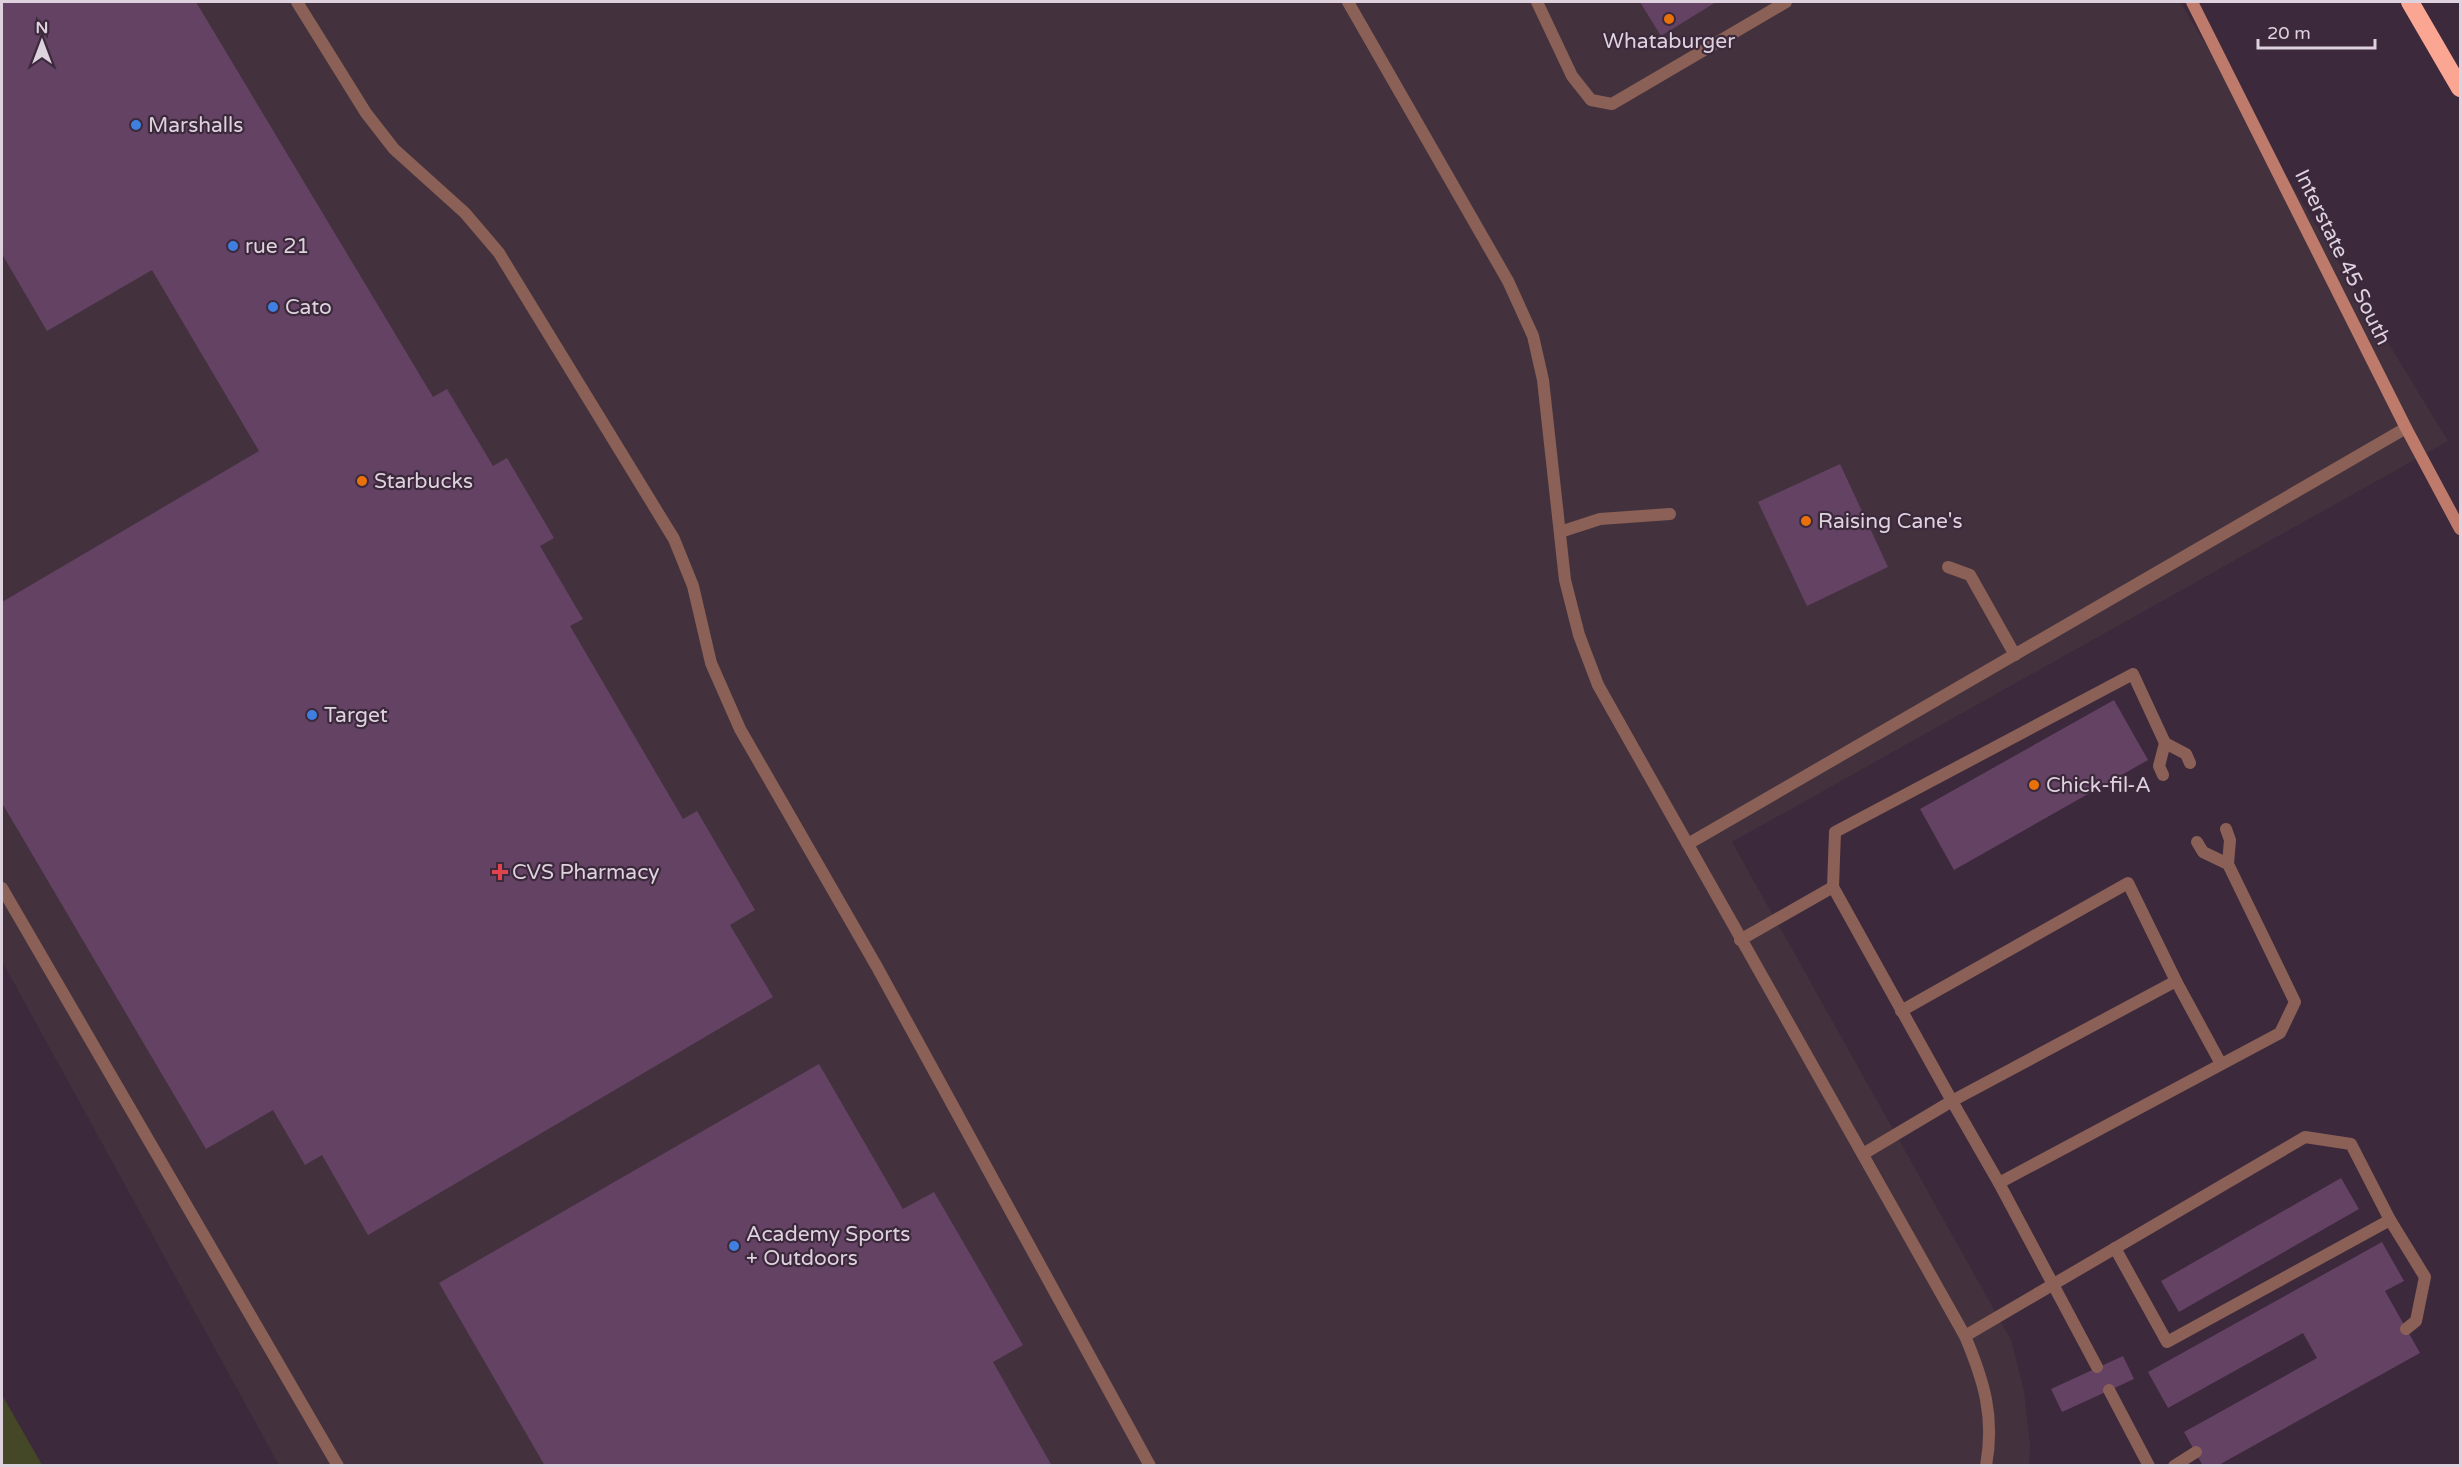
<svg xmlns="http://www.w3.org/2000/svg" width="2462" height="1467" font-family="'Varela Round',sans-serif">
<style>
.commercial{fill:#43323d}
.green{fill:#454827}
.building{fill:#644264}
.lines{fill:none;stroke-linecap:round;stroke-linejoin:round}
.lane{stroke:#8b6056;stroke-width:12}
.street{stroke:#8b6056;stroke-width:12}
.secondary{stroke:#be7a6a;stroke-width:12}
.highway{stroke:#faa693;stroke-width:18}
.food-dot{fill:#e8710a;stroke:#3c293c;stroke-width:2}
.shop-dot{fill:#3f7fe0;stroke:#3c293c;stroke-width:2}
.health-dot{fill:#e0444e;stroke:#3c293c;stroke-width:2}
.labels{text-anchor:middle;stroke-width:4.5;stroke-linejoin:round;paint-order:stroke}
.poi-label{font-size:21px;fill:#ded2de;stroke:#3c293c;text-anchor:start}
.street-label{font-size:21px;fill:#ded2de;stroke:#3c293c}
</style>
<rect width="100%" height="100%" fill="#3c293c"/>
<polygon class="commercial" points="2,2 2180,2 2448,441 1732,842 2011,1340 2024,1391 2030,1445 2029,1465 279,1465 2,961"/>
<polygon class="green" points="2,1395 42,1465 2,1465"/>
<g class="building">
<polygon points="2,2 196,2 433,397 447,389 493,466 507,458 554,538 540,546 583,619 570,626 683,819 697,811 755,910 730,925 773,997 368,1235 322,1155 305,1165 273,1110 206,1149 2,803 2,602 259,451 152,270 47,331 2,254"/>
<polygon points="1640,2 1716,2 1661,36"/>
<polygon points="1840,464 1888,567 1807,606 1758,502"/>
<polygon points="2114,700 2148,760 1954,870 1920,809"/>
<polygon points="819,1064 903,1209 934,1192 1023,1345 993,1362 1052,1466 545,1466 439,1283"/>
<polygon points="2341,1178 2359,1209 2179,1312 2161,1281"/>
<polygon points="2382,1242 2404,1281 2385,1291 2420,1353 2217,1466 2203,1466 2184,1432 2317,1358 2303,1333 2168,1408 2148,1372"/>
<polygon points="2123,1356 2134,1379 2062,1412 2051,1389"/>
</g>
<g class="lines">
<g class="lane">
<polyline points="1537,2 1572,76 1591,100 1612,104 1786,2"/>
<polyline points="1560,532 1600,519 1670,514"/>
<polyline points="1948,567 1970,575 2015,655"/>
<polyline points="2163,775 2159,766 2165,743"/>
<polyline points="2197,842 2203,852 2228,864"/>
<polyline points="1740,940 1833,887"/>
<polyline points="2176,981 2221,1064"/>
<polyline points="1901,1011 2128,883 2176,981 1952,1101 1999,1183 2097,1367"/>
<polyline points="1863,1154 1952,1101 1833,887 1835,832 2133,674 2165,743 2186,754 2190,763"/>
<polyline points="1999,1183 2280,1033 2295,1002 2228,864 2230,840 2226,829"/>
<polyline points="2115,1248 2167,1342 2390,1220"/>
<polyline points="1965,1336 2305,1137 2351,1144 2390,1220 2425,1277 2416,1321 2406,1329"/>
<polyline points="2109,1390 2149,1466"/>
<polyline points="2174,1466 2196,1452"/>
</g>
<g class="street">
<polyline points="297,2 366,113 394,149 465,213 499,253 674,539 693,586 711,663 740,729 877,967 1150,1466"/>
<path d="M 1348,2 L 1508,281 L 1533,336 L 1543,380 L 1565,580 L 1579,635 L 1598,685 L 1965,1336 C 1984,1381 1995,1417 1986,1466"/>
<polyline points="1688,844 2406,428"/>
<polyline points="2,888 338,1466"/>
</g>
<polyline class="secondary" points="2192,2 2406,428 2460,529"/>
<polyline class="highway" points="2410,2 2460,88"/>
</g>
<g class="food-dot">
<circle cx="1669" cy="19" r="6"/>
<circle cx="362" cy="481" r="6"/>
<circle cx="1806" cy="521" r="6"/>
<circle cx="2034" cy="785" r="6"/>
</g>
<g class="shop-dot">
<circle cx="136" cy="125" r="6"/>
<circle cx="233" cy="246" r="6"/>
<circle cx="273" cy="307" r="6"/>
<circle cx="312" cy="715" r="6"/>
<circle cx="734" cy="1246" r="6"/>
</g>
<path class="health-dot" d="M497 863h6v6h6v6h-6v6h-6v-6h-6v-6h6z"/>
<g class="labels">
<g class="poi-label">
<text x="1669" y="48" text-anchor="middle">Whataburger</text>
<text x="148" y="132">Marshalls</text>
<text x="245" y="253">rue 21</text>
<text x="285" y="314">Cato</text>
<text x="374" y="488">Starbucks</text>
<text x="1818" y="528">Raising Cane's</text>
<text x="324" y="722">Target</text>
<text x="2046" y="792">Chick-fil-A</text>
<text x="512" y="879">CVS Pharmacy</text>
<text x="746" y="1241">Academy Sports<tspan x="746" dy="24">+ Outdoors</tspan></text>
</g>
<g class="street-label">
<text transform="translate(2343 257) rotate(64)" y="7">Interstate 45 South</text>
</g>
</g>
<rect width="2462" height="1467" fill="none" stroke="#ded2de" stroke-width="6"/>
<g transform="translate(42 42)" stroke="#3c293c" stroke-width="4.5" paint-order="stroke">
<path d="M0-4.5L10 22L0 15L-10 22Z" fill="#ded2de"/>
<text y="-9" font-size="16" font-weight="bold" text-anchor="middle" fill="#ded2de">N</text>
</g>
<path d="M2258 39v9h117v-9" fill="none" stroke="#ded2de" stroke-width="3"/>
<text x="2267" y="39" font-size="18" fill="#ded2de" stroke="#3c293c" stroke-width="4.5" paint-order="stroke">20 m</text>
</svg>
